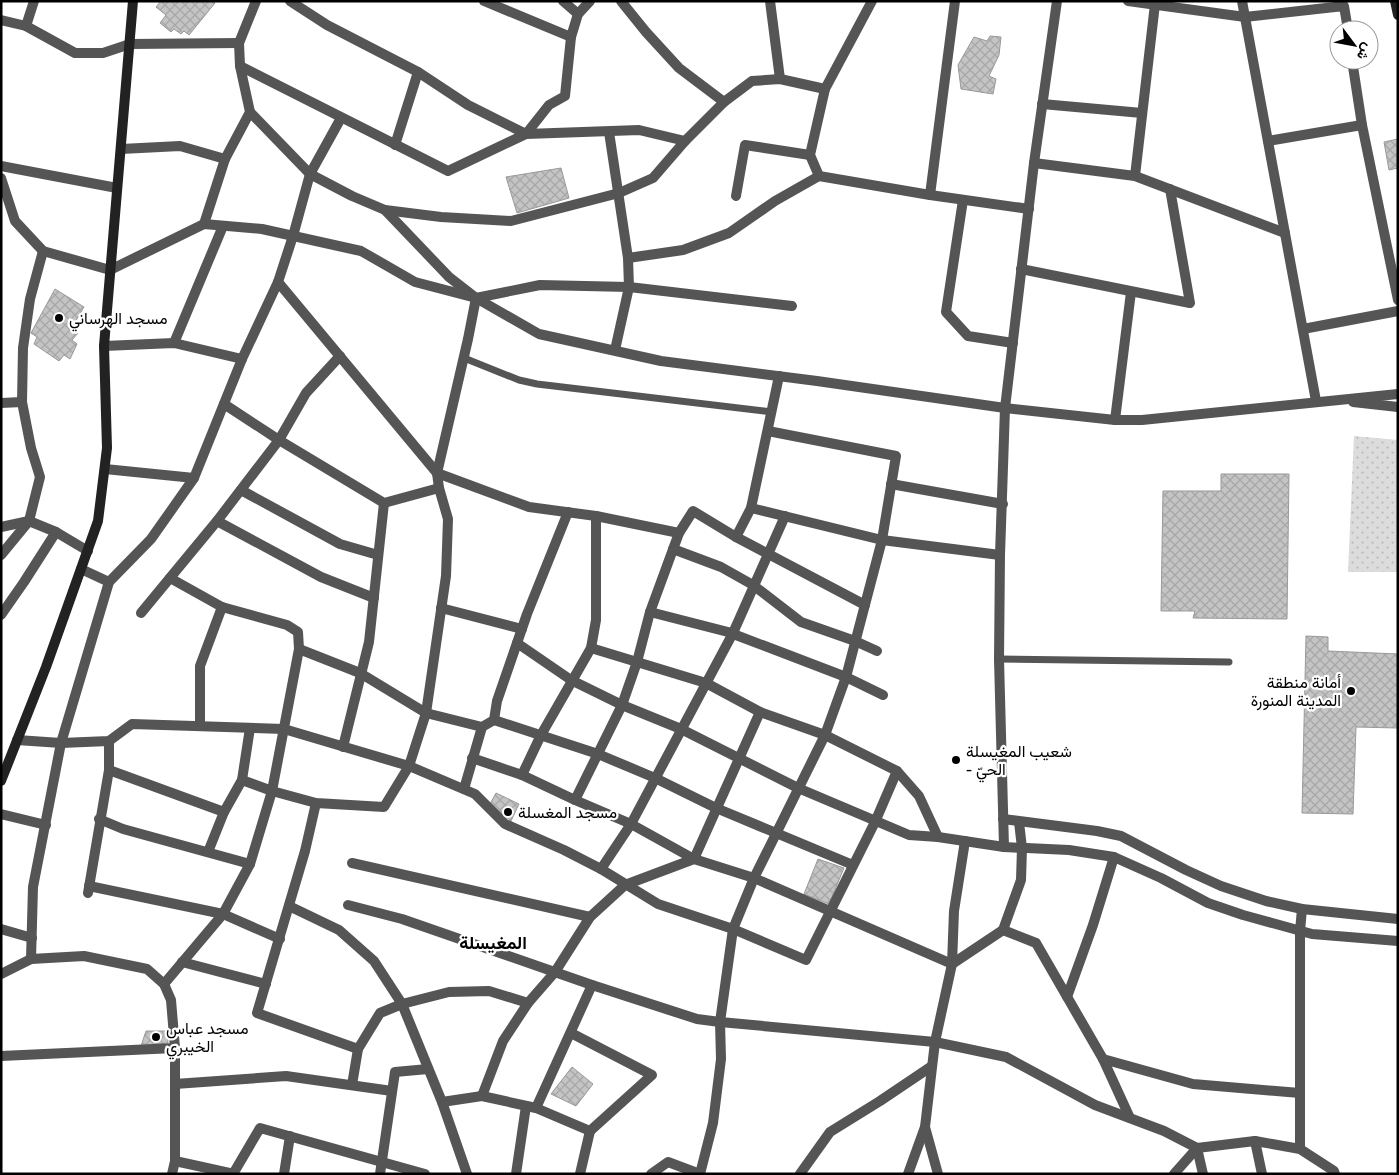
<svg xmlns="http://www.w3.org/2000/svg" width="1399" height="1175" font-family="'Golos Text',Vazirmatn,sans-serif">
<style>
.grass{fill:url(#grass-dots)}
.building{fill:url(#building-cross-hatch);stroke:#999}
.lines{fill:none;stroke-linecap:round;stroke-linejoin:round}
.service{stroke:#555;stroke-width:7}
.minor{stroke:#555;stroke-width:10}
.secondary{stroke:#222;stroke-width:10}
.poi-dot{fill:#000;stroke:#fff;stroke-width:2}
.labels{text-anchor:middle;stroke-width:4.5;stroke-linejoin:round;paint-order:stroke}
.poi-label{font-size:16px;fill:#000;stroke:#fff;text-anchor:start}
.neighbourhood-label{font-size:18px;font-weight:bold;fill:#000;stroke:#fff}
</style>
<defs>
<pattern id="grass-dots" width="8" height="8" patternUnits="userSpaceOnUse" patternTransform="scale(1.25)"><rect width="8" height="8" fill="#dcdcdc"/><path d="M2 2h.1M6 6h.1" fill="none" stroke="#bbb" stroke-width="1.8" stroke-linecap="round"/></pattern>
<pattern id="building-cross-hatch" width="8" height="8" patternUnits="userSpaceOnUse" patternTransform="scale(1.25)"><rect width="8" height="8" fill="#c4c4c4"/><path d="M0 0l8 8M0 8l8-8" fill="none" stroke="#a7a7a7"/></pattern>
</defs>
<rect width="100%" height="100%" fill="#fff"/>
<polygon class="grass" points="1354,436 1398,440 1398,572 1348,572"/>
<g class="building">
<polygon points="161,1 213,1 215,3 189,35 184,31 181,34 174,29 171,32 160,23 166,15 156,7"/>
<polygon points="990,36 1001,37 999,55 989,76 996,79 993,94 961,89 958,65 974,37 987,41"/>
<polygon points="1398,139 1398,168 1389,170 1384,142"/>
<polygon points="561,168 569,198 517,213 506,177"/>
<polygon points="55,289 84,307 71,329 78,333 72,340 77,344 70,359 64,355 59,361 34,344 37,337 31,333"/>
<polygon points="1221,474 1289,474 1287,619 1193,618 1195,611 1161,611 1163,491 1221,491"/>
<polygon points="1306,636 1328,637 1328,651 1398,654 1398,728 1356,727 1353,814 1302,813"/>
<polygon points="496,793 519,804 511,821 490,804"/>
<polygon points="818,859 844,868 829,904 804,894"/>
<polygon points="146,1031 167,1031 168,1043 141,1046"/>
<polygon points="572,1067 593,1084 576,1106 551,1094"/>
</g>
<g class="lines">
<g class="service">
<polyline points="464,358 519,380 537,384 772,412"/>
<polyline points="999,659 1229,662"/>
</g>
<g class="minor">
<polyline points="256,1 239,43 240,66 250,112 310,174 352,196 385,210 441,217 511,221 619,193 653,178 685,141 724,102 752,81 780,79 825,89"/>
<polyline points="290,1 327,25 418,72 468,105 526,134 639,130 685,141"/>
<polyline points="484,1 571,37"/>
<polyline points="563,1 578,14"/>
<polyline points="621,1 646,32 679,68 724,102"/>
<polyline points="770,1 780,79"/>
<polyline points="872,1 825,89 810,155 819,176 930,195 1029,209"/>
<polyline points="1128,1 1245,17 1344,6 1348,30"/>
<polyline points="1242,1 1316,401"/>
<polyline points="1,20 26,26 75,53 103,53 130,44 239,43"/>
<polyline points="26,26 34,1"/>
<polyline points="1352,60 1362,125 1398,300"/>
<polyline points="240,66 448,171 526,134 549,105 565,96 571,37 578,14 590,1"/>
<polyline points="1042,104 1142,113"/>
<polyline points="609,132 628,258 629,287 615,350"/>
<polyline points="1268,141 1362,125"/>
<polyline points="395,145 418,72"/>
<polyline points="121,149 180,146 225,159"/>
<polyline points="1034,163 1135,176 1285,233"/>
<polyline points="1,166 117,188"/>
<polyline points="1135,176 1155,4"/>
<polyline points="1,178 15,221 43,251 110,270 204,224 262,229 361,251 415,282 476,298 540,285 629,287 792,306"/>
<polyline points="930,195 955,1"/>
<polyline points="736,196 745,145 810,155"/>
<polyline points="963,200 946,312 968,336 1013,343"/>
<polyline points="385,210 449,277 476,298 539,334 661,361 817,381 1005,408 1115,420 1142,420 1398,394"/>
<polyline points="204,224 225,159 250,112"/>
<polyline points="628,258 683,250 729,233 775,201 819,176"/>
<polyline points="1021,269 1190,303 1170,189"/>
<polyline points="278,282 437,473 529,507 596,516 679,533"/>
<polyline points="1303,329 1398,311"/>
<polyline points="174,343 223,226"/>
<polyline points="104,346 174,343 242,359"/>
<polyline points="1353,402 1398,407"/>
<polyline points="1,403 22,402"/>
<polyline points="224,404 279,440 384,503 439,488"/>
<polyline points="1115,420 1131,292"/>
<polyline points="105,469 194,478"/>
<polyline points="891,484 1003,504"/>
<polyline points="241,490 340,544 378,555"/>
<polyline points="751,508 882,540 1000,555"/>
<polyline points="217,521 321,577 374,598"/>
<polyline points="1,527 29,521 56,532 88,551"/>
<polyline points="736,537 751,508 779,376"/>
<polyline points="673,549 721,567 753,585 801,622 855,641 877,651"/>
<polyline points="1,555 29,521 40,477 31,448 22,402 23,348 30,299 43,251"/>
<polyline points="81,569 109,582"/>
<polyline points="441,608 522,629"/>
<polyline points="650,612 728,632 846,677 883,695"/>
<polyline points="141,613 217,521 279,440 306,393 340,356"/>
<polyline points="1,615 24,582 56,532"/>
<polyline points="517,643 571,680 622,705 681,729 798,788 909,835 938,837 1004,847 1069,850 1114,857 1161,878 1208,903 1243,915 1312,934 1398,941"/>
<polyline points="591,648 706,683 760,712 825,735 897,771 919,796 938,837"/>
<polyline points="299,649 360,673 426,713 482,727"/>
<polyline points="494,720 598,754 655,778 716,808 853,865"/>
<polyline points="200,725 200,666 222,607"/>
<polyline points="17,740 61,743 109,741 132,724 284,729 409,766 475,794 505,824 564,850 601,869 658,904 733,929 806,960 875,822 897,771"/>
<polyline points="343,747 369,642 384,503"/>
<polyline points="472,758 522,775 575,800 631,824 694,859 754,878 952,964 1003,930 1036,943 1103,1059 1130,1118"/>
<polyline points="109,770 224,812"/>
<polyline points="522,775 541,735 591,648 596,620 596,516"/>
<polyline points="242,780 272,791 316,803 384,807 409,766 426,713 446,576 448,519 439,488 437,473 468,339 476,298"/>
<polyline points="464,789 482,727 494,720 497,701 527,614 568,512"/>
<polyline points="575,800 622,705 637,662 650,612 679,533 693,511 736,537 865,605"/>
<polyline points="316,803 305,851 257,1013 358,1049"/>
<polyline points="1,814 46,825"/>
<polyline points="99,819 123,829 250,864"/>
<polyline points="1003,819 1097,831 1121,836 1186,870 1221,886 1266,901 1302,909 1398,919"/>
<polyline points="1004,847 999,659 1000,555 1005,408 1034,163 1057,1"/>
<polyline points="208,852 224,812 242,780 250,728"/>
<polyline points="352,863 590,917"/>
<polyline points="601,869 631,824 733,633 785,516"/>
<polyline points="89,886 223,914 280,939"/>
<polyline points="88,893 109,770 109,741"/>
<polyline points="348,905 402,919 592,985 697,1019 720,1022 935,1042 1006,1057 1095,1105 1164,1131 1197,1148 1203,1174"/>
<polyline points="289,906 339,930 374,961 402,1004 442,1102 467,1174"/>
<polyline points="1,929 32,938"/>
<polyline points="1003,930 1021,880 1022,848 1019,822"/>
<polyline points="31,959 33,887 61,743 109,582 151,539 194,478 242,359 278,282 293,236 310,174 341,118"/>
<polyline points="182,962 266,984"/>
<polyline points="1,974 31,959 84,956 147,969 164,984 171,1000 175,1048 175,1161 172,1174"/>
<polyline points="164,984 223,914 250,864 272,791 299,649 298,632 287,625 222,607 170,578"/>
<polyline points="1067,997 1093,925 1114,857"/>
<polyline points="1,1056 175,1048"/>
<polyline points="1103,1059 1193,1084 1300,1093"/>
<polyline points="175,1084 286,1076 392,1091"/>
<polyline points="352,1085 358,1049 380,1013 402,1004 449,992 489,991 528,1003"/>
<polyline points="482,1096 503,1041 528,1003 555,972 590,917 625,885 694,859 760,712"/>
<polyline points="442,1102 482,1096 536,1108 590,1131 652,1075 571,1033"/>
<polyline points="536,1108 592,985"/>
<polyline points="1255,1141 1262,1174"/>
<polyline points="1300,1149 1300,931 1302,909"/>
<polyline points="175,1161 234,1174"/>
<polyline points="233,1174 260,1128 425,1174"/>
<polyline points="284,1174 290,1136"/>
<polyline points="380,1174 395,1072 428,1069"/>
<polyline points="516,1174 526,1106"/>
<polyline points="580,1174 590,1131"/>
<polyline points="651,1174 668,1162 700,1174"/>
<polyline points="700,1174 713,1123 721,1059 720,1022 733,929 754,878 825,735 846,677 882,540 896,456 768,431"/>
<polyline points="800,1174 830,1132 880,1101 932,1066"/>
<polyline points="908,1174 925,1127"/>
<polyline points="938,1174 925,1127 935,1042 952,964 954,911 965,841"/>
<polyline points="1174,1174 1197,1148 1255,1141 1300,1149 1334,1171 1335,1174"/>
</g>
<g class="secondary">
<polyline points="1395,1 1398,15"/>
<polyline points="1,781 46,667 98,521 107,448 104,346 133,1"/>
</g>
</g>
<g class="poi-dot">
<circle cx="59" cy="318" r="5"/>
<circle cx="1351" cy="691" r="5"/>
<circle cx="956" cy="760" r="5"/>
<circle cx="508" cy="812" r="5"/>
<circle cx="156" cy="1037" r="5"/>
</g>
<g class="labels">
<g class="poi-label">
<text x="69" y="324">مسجد الهرساني</text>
<text x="1341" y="688" text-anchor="end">أمانة منطقة<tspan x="1341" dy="18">المدينة المنورة</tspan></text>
<text x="966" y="757">شعيب المغيسلة<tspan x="966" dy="18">- الحيّ</tspan></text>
<text x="518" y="818">مسجد المغسلة</text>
<text x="166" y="1034">مسجد عباس<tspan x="166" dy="18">الخيبري</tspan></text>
</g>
<g class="neighbourhood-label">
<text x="493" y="949">المغيسلة</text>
</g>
</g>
<rect width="1399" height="1175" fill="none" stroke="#000000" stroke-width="5"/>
<g transform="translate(1354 45) rotate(122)"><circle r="24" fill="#ffffff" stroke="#999999"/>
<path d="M0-4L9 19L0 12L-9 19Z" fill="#000000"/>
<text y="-8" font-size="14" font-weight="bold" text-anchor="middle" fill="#000000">ش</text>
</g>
</svg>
